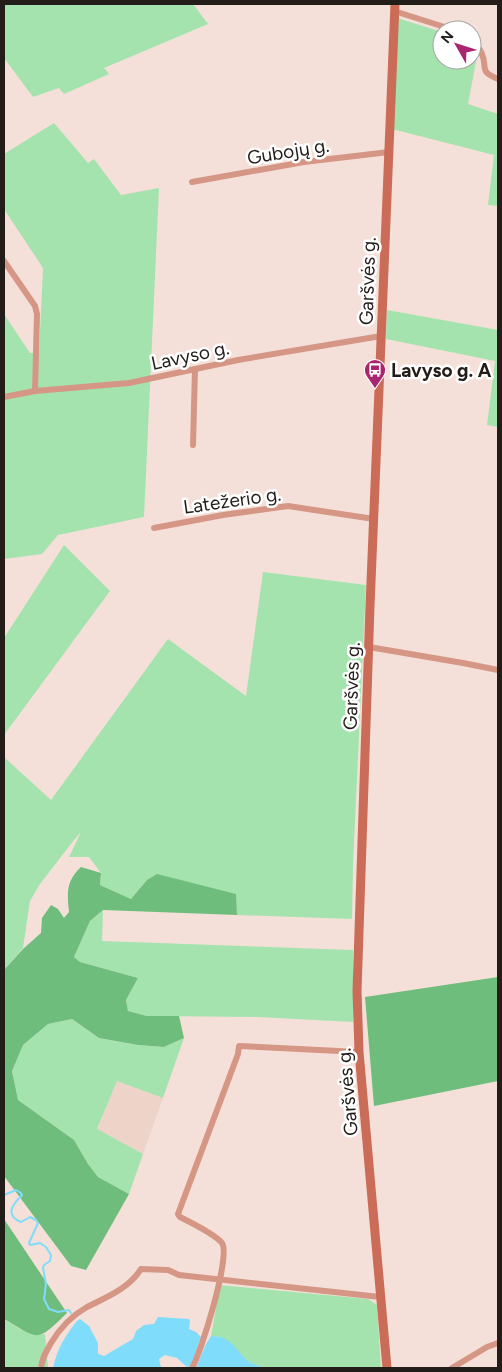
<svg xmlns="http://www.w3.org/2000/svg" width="502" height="1372" font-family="Figtree,sans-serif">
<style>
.built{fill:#eed3c8}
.green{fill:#a5e3ae}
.forest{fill:#6fbd7d}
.water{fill:#7fdcfa}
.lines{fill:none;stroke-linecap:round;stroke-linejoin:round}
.stream{stroke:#7fdcfa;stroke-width:2}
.street{stroke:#d69686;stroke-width:6}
.secondary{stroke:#ca6c57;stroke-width:9}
.labels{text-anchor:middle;stroke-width:5;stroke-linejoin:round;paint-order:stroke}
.street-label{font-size:19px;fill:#231d1a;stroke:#fff}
.poi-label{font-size:19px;font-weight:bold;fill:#231d1a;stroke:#fff;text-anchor:start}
</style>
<rect width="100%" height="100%" fill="#f4e0d8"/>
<polygon class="built" points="117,1081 163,1098 143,1154 97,1130"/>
<g class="green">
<polygon points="4,4 193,4 208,24 104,68 109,74 64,94 59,88 33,97 4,58"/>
<polygon points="397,18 442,32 442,60 472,60 472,46 478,51 468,104 498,114 498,206 488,205 494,155 392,129"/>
<polygon points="54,123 88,163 94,159 121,195 159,188 144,517 58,535 42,554 4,559 4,314 30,353 39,353 43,268 4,209 4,154"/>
<polygon points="387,310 498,330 498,427 487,425 495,361 386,339"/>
<polygon points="64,545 110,591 4,735 4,638"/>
<polygon points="263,572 366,585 353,864 352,919 237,915 235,894 147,880 131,899 100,885 101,873 89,857 69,857 81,832 74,840 40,884 30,901 23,948 4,970 4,757 51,800 168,639 246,696"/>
<polygon points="103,910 102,941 353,950 353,1022 258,1017 147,1016 128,1011 126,1000 138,978 80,962 74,957 90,921"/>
<polygon points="72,1019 99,1038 138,1045 164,1047 184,1038 163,1098 117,1081 97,1129 143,1154 129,1194 98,1177 88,1164 74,1140 18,1100 12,1071 23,1045 48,1024"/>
<path d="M 220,1285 L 368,1299 L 377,1305 L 381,1368 L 266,1368 C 260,1366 252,1364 247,1360 C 235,1349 228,1336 211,1336 Z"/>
<path d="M 4,1319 C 16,1326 30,1338 45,1334 L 48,1368 L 4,1368 Z"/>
</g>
<g class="forest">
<path d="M 81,867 L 101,873 L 100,885 L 131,899 L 147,880 L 157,874 L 236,894 L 237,915 L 103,910 L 90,921 L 74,957 L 80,962 L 138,978 L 126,1000 L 128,1011 L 147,1016 L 179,1016 L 184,1038 L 164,1047 L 138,1045 L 99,1038 L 72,1019 L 48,1024 L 23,1045 L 12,1071 L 18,1100 L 74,1140 L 88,1164 L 98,1177 L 129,1194 L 86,1270 L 71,1266 L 4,1176 L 4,970 L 23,949 L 41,933 L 42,918 L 51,905 L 58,909 L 64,918 L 69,912 C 67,893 66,881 81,867 Z"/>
<polygon points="498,977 498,1081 374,1106 365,997"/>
<path d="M 4,1219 L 67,1313 C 36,1343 40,1340 4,1319 Z"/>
</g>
<g class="water">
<path d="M 158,1317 L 189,1319 L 190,1321 L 189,1329 L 196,1332 L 201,1337 L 191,1366 L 187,1367 L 177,1358 L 165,1355 L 159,1359 L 161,1368 L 53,1368 C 57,1349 65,1336 77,1321 L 80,1319 L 89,1326 L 98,1343 L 98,1354 L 104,1356 L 133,1339 L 136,1331 L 144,1325 L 154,1324 Z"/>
<path d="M 211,1336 C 231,1336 234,1348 247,1360 C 252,1364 260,1366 266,1368 L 196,1368 L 206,1344 Z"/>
</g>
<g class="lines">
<path class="stream" d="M 4,1195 L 16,1190 L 21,1193 L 22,1195 C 13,1204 4,1215 21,1222 L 30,1217 L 36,1220 L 38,1223 L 29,1243 L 30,1245 L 40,1243 L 46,1247 L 51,1255 L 50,1261 L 44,1265 L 43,1268 L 46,1284 L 44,1299 L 49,1309 L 58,1312 L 69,1310 L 71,1313"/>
<g class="street">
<polyline points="394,11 454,30"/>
<path d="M 472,40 C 476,44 480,48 482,54 C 488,68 478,71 498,79"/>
<polyline points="192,182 304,162 389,152"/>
<polyline points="4,261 35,306 37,314 35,391"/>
<polyline points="4,397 35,391 129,383 238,360 381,336"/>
<polyline points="193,445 195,369"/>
<polyline points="154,528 223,515 288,506 374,519"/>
<polyline points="369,647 463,663 498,670"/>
<path d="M 41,1368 C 42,1358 46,1352 51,1343 C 60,1328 71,1316 87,1307 C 107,1297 128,1289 141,1269 L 168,1270 L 179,1275 L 380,1297"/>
<path d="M 192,1368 C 201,1353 231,1256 222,1243 C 216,1235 190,1222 180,1217 L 178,1214 L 238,1054 L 239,1046 L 359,1052"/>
<polyline points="452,1368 487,1347 498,1343"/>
</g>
<polyline class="secondary" points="387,1368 359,1052 357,991 370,606 395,4"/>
</g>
<defs>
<g id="bus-pin" transform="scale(1.125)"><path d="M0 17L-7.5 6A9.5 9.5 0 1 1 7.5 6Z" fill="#a92570" stroke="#fff"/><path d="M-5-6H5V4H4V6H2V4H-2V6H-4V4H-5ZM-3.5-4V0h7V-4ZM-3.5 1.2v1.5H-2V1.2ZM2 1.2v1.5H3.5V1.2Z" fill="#fff"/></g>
</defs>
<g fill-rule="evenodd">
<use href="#bus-pin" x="375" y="370"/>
</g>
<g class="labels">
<g class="street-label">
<text transform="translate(288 151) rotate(-9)" y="7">Gubojų g.</text>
<text transform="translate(367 281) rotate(-88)" y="7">Garšvės g.</text>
<text transform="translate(190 355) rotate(-12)" y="7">Lavyso g.</text>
<text transform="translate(232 500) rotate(-8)" y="7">Latežerio g.</text>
<text transform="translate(351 686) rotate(-88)" y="7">Garšvės g.</text>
<text transform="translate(347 1092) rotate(-95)" y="7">Garšvės g.</text>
</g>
<g class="poi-label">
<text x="391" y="377">Lavyso g. A</text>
</g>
</g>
<rect width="502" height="1372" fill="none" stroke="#231d1a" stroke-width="10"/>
<g transform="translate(457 45) rotate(309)"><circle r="24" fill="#ffffff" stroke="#a7a5a3"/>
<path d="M0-4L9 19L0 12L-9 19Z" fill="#a92570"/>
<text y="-8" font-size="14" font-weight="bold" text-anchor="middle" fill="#231d1a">N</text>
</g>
</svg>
